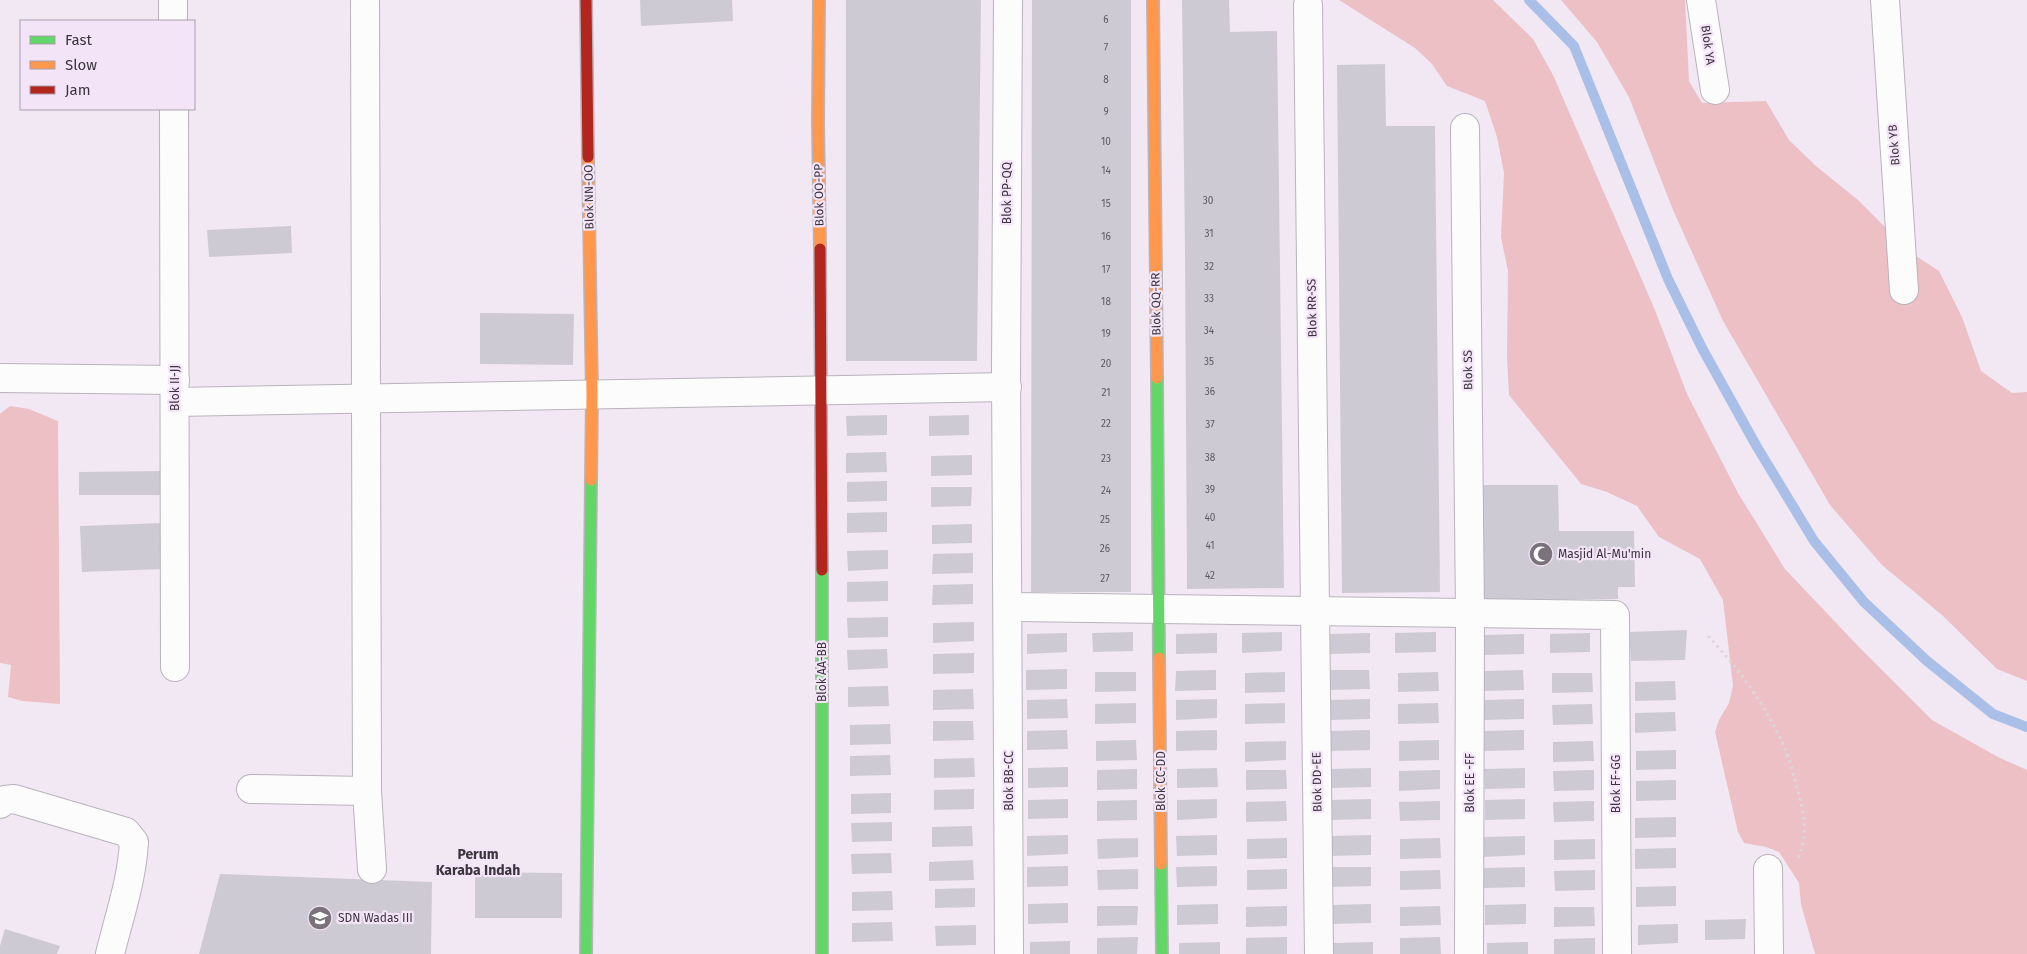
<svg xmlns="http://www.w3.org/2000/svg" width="2027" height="954" font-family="'Fira Sans',sans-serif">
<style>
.forest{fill:#ecc0c5}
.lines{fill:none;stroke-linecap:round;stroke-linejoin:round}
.stream{stroke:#a9bfe7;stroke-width:10}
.building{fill:#cecad4}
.street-casing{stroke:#b9b3bb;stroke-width:30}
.fast-casing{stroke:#b9b3bb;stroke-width:14}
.slow-casing{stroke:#b9b3bb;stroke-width:14}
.jam-casing{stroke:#b9b3bb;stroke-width:14}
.path{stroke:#dad7da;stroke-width:3;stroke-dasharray:2.5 4;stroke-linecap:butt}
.street{stroke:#fdfcfd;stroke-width:28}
.fast{stroke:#63d668;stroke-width:11}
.slow{stroke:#ff974d;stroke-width:11}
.jam{stroke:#b3261e;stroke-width:11}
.labels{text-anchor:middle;stroke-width:4.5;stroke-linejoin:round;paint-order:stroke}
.number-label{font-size:10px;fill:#5f5a62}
.street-label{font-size:12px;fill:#3a343c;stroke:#f4e4f8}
.poi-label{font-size:12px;fill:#3a343c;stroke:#f4e4f8;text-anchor:start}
.neighbourhood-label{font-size:14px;font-weight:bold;fill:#3a343c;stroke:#f4e4f8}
</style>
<rect width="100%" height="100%" fill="#f1e8f4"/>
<g class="forest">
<polygon points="1339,0 1493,0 1533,39 1553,75 1655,310 1687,394 1738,493 1785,569 1859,647 1932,720 1998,757 2027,770 2027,954 1815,954 1801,904 1799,883 1779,852 1766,847 1744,843 1738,832 1715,732 1719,720 1729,703 1733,686 1723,600 1700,559 1659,537 1637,506 1607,492 1581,484 1509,395 1507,357 1508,271 1501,237 1504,173 1497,137 1485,101 1447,86 1432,64 1415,48"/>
<polygon points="1561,0 1685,0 1689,81 1702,103 1766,101 1789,140 1816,166 1858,200 1910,252 1939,271 1962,317 1981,371 2012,393 2027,392 2027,681 1997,669 1942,615 1882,565 1830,505 1723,321 1673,210 1629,97 1597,42"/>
<polygon points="10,406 29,409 58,421 60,704 22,701 8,697 11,665 0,663 0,414"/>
</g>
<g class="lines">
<polyline class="stream" points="1529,0 1574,46 1668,279 1702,348 1757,447 1814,541 1864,602 1927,661 1993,714 2027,727"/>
</g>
<g class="building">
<polygon points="640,0 732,0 733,21 641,26"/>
<polygon points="846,0 981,0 977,361 846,361"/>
<polygon points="1032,0 1131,0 1131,592 1031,592"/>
<polygon points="1182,0 1229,0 1230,32 1277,31 1284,588 1187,589 1185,250"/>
<polygon points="1385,64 1386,126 1435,126 1440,592 1342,593 1337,65"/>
<polygon points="291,226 292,253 209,257 207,230"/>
<polygon points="480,313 574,314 573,365 480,364"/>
<polygon points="887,415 887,435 847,436 846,416"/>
<polygon points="969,415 969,435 929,436 929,416"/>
<polygon points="886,452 887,472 846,473 846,453"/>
<polygon points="972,455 972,475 931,476 931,456"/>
<polygon points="162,471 162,495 79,495 79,472"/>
<polygon points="887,481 887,501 847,502 847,482"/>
<polygon points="1480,485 1558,485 1559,531 1634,531 1635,587 1618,587 1618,599 1481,600"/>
<polygon points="931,487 972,487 971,506 931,507"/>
<polygon points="887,512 887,532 847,533 847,513"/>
<polygon points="163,523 164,569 82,572 80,526"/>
<polygon points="972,524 972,543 932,544 932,525"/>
<polygon points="888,550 888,569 848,571 847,551"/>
<polygon points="973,553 973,573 932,574 933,554"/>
<polygon points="888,581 888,601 847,602 847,582"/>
<polygon points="973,584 973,604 932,605 933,585"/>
<polygon points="888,617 888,637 848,638 847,618"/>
<polygon points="974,622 974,641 933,643 933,623"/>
<polygon points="1687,630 1685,660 1631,661 1629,632"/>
<polygon points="1133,632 1133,651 1093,652 1092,633"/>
<polygon points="1282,632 1282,651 1242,653 1242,633"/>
<polygon points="1436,632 1436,652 1395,653 1395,633"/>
<polygon points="1067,633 1067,652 1027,654 1027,634"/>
<polygon points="1217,633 1217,653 1176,654 1176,634"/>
<polygon points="1370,633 1370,653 1330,654 1329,634"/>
<polygon points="1590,633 1590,652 1550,653 1550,634"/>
<polygon points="1524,634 1524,654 1484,655 1484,635"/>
<polygon points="887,649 888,668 848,670 847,650"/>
<polygon points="974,653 974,673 933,674 933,654"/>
<polygon points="1067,669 1067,689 1026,690 1026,670"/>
<polygon points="1216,670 1216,690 1175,691 1176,671"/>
<polygon points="1329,670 1369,670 1370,689 1329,690"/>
<polygon points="1523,670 1524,690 1484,691 1483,671"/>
<polygon points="1095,672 1136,672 1136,691 1095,692"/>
<polygon points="1285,672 1285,692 1245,693 1245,673"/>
<polygon points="1438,672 1439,691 1398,692 1398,673"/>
<polygon points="1552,673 1592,673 1593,692 1552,693"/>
<polygon points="1675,681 1676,700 1635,701 1635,682"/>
<polygon points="888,686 889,706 848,707 848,687"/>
<polygon points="973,689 974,709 933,710 933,690"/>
<polygon points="1067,699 1068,718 1027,719 1027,700"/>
<polygon points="1217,699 1217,718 1176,720 1176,700"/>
<polygon points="1370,699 1370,719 1330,720 1329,700"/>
<polygon points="1524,699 1524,719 1484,720 1484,700"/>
<polygon points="1136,703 1136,723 1095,724 1095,704"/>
<polygon points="1285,703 1285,723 1245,724 1245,704"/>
<polygon points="1438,703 1439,723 1398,724 1398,704"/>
<polygon points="1592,704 1593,724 1553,725 1552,705"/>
<polygon points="1675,712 1676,731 1635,733 1635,713"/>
<polygon points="933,721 973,721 974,740 933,741"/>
<polygon points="890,724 891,744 850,745 850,725"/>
<polygon points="1067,730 1068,749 1027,750 1027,731"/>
<polygon points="1217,730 1217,750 1176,751 1176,731"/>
<polygon points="1370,730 1370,750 1330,751 1329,731"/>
<polygon points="1524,730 1524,750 1484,751 1484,731"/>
<polygon points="1136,740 1137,760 1096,761 1096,741"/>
<polygon points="1439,740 1439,760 1399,761 1399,741"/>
<polygon points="1286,741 1286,760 1245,762 1245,742"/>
<polygon points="1593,741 1594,761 1553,762 1553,742"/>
<polygon points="1676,750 1676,769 1636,770 1636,751"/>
<polygon points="890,755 891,775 850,776 850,756"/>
<polygon points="974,758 975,777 934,778 934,759"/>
<polygon points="1068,767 1068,787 1028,788 1028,768"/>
<polygon points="1217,768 1218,787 1177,788 1177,769"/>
<polygon points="1371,768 1371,787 1331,788 1330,769"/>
<polygon points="1525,768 1525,788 1485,789 1484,769"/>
<polygon points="1137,769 1137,789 1097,790 1097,770"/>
<polygon points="1246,770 1286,770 1287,789 1246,790"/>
<polygon points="1440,770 1440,789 1399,791 1399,771"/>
<polygon points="1594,770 1594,790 1554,791 1553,771"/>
<polygon points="1676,780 1676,800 1636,801 1636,781"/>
<polygon points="974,789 974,809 934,810 934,790"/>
<polygon points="891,793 891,813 851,814 851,794"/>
<polygon points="1068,799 1068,818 1028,819 1028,800"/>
<polygon points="1217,799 1217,818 1177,820 1177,800"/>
<polygon points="1371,799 1371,819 1331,820 1330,800"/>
<polygon points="1525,799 1525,819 1485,820 1485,800"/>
<polygon points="1137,800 1137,820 1097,821 1097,801"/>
<polygon points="1286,801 1287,821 1246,822 1246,802"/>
<polygon points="1440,801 1440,820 1400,821 1399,802"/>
<polygon points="1594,801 1594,821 1554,822 1553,802"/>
<polygon points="1676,817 1676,837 1635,838 1635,818"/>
<polygon points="892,822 892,841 852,842 851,823"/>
<polygon points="972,826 973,846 932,847 932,827"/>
<polygon points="1068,835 1068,854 1027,856 1027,836"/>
<polygon points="1217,835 1217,855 1177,856 1176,836"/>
<polygon points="1371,835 1371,855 1330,856 1330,836"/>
<polygon points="1525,836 1525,855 1484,857 1484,837"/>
<polygon points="1138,838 1138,857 1098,859 1097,839"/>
<polygon points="1287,838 1287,858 1247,859 1247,839"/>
<polygon points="1440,838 1441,858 1400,859 1400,839"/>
<polygon points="1595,839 1595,859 1554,860 1554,840"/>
<polygon points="1676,848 1676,868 1635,869 1635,849"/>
<polygon points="891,853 892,873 852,874 851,854"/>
<polygon points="973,860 974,880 929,881 929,862"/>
<polygon points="1068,866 1068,886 1027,887 1027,867"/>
<polygon points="1217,866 1217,886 1177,887 1176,867"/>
<polygon points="1330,867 1371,867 1371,886 1330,887"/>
<polygon points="1525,867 1525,887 1484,888 1484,868"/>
<polygon points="1138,869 1138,889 1098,890 1097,870"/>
<polygon points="1287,869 1287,889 1247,890 1247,870"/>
<polygon points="1440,870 1441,889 1400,890 1400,871"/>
<polygon points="1595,870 1595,890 1555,891 1554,871"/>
<polygon points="475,872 562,873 562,918 475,918"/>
<polygon points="220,874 432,882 431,954 199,954"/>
<polygon points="1676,886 1676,906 1636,907 1636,887"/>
<polygon points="975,888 975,907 935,908 935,889"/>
<polygon points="892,891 893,910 852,911 852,892"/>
<polygon points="1068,903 1068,923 1028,924 1028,904"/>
<polygon points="1218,904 1218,924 1177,925 1177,905"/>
<polygon points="1371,904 1371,923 1331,924 1331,905"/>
<polygon points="1526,904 1526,924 1485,925 1485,905"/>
<polygon points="1097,906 1138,906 1137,925 1097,926"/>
<polygon points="1287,906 1287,926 1246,927 1246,907"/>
<polygon points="1440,906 1441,925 1400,926 1400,907"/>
<polygon points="1554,907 1594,907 1595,926 1554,927"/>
<polygon points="1746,919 1745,939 1705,940 1705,920"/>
<polygon points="892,922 893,941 852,942 852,923"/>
<polygon points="1678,924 1678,943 1638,945 1638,925"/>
<polygon points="976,925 976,945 936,946 935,926"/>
<polygon points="5,929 60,946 57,954 0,954 0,946"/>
<polygon points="1138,937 1137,954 1097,954 1097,938"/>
<polygon points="1287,937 1287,954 1246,954 1246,938"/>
<polygon points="1440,937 1441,954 1400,954 1400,938"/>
<polygon points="1595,938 1595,954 1554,954 1554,939"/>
<polygon points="1070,941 1070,954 1030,954 1030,942"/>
<polygon points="1220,942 1220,954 1179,954 1179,943"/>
<polygon points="1373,942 1373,954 1333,954 1333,943"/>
<polygon points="1528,942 1528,954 1487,954 1487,943"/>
</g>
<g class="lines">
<g class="street-casing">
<g id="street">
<polyline points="173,0 173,21"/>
<polyline points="365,0 367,791 372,869"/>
<polyline points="1008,0 1006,371 1009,954"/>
<polyline points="1701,0 1715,90"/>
<polyline points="1885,0 1904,290"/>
<polyline points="1308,5 1319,954"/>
<polyline points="174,109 175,667"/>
<polyline points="1465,128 1470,613 1469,954"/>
<polyline points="0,378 175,380"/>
<polyline points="175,402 1007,387"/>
<polyline points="1008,607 1615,615 1617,954"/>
<polyline points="251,789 367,791"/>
<path d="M 0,804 L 5,800 L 14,799 L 126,832 L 134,842 C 132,880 119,917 110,954"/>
<polyline points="1768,869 1769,954"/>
</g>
</g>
<g class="fast-casing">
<g id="fast">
<polyline points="1157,378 1159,658"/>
<polyline points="822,570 822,954"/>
<polyline points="1161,864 1162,954"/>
<polyline points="586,954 591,480"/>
</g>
</g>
<g class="slow-casing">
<g id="slow">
<polyline points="819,0 818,122 820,249"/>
<polyline points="1153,0 1157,378"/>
<polyline points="588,157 592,394 591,480"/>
<polyline points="1159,658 1161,864"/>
</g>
</g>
<g class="jam-casing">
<g id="jam">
<polyline points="586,0 588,157"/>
<polyline points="820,249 822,570"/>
</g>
</g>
<path class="path" d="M 1708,636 C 1739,669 1767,707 1785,749 C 1790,760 1793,773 1796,785 C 1804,812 1809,832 1798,859"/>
<use href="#street" class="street"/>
<use href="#fast" class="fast"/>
<use href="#slow" class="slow"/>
<use href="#jam" class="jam"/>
</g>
<defs>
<g id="mosque-disc" transform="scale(1.25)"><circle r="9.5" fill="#7a737c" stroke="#f4e4f8"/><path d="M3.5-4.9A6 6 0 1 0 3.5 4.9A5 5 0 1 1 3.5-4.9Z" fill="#fff"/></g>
<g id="school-disc" transform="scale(1.25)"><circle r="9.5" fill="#7a737c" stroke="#f4e4f8"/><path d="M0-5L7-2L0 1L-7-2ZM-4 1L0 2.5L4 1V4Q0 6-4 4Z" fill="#fff"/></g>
</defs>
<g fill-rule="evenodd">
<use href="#mosque-disc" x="1541" y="554"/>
<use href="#school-disc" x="320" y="918"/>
</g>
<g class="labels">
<g class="number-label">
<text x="1106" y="23">6</text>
<text x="1106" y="51">7</text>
<text x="1106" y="83">8</text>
<text x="1106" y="115">9</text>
<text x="1106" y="145">10</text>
<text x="1106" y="174">14</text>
<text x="1208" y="204">30</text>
<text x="1106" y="207">15</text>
<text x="1209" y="237">31</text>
<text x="1106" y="240">16</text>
<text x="1209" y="270">32</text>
<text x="1106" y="273">17</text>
<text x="1209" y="302">33</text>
<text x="1106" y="305">18</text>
<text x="1209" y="334">34</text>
<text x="1106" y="337">19</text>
<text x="1209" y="365">35</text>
<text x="1106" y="367">20</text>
<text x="1210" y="395">36</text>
<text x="1106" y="396">21</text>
<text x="1106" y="427">22</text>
<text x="1210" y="428">37</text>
<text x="1210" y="461">38</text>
<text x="1106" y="462">23</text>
<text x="1210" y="493">39</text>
<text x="1106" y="494">24</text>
<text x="1210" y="521">40</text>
<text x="1105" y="523">25</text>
<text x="1210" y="549">41</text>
<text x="1105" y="552">26</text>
<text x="1210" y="579">42</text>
<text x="1105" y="582">27</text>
</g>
<g class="street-label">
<text transform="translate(1708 45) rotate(82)" y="4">Blok YA</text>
<text transform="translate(1894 145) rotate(-94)" y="4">Blok YB</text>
<text transform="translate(1007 193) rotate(-90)" y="4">Blok PP-QQ</text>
<text transform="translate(819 195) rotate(-91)" y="4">Blok OO-PP</text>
<text transform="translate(589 197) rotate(-91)" y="4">Blok NN-OO</text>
<text transform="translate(1156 304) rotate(-91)" y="4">Blok QQ-RR</text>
<text transform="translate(1312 308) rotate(-91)" y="4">Blok RR-SS</text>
<text transform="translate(1468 370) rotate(-91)" y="4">Blok SS</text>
<text transform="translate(175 388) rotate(-90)" y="4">Blok II-JJ</text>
<text transform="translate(822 672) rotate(-90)" y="4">Blok AA-BB</text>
<text transform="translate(1009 781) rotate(-90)" y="4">Blok BB-CC</text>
<text transform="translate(1161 781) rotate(-90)" y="4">Blok CC-DD</text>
<text transform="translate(1317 782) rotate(-91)" y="4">Blok DD-EE</text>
<text transform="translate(1470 783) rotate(-90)" y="4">Blok EE -FF</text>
<text transform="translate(1616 784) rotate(-90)" y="4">Blok FF-GG</text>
</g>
<g class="poi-label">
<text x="1558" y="558">Masjid Al-Mu'min</text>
<text x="338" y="922">SDN Wadas III</text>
</g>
<g class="neighbourhood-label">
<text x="478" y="859">Perum<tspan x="478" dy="16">Karaba Indah</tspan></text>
</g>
</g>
<rect x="20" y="20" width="175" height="90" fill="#f4e4f8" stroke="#aa9ead"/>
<rect x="30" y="36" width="25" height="8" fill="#63d668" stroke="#aa9ead"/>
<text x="65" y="45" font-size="15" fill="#3a343c">Fast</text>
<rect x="30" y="61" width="25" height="8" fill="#ff974d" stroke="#aa9ead"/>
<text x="65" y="70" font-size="15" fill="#3a343c">Slow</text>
<rect x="30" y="86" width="25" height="8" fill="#b3261e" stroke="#aa9ead"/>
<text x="65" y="95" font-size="15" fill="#3a343c">Jam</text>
</svg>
